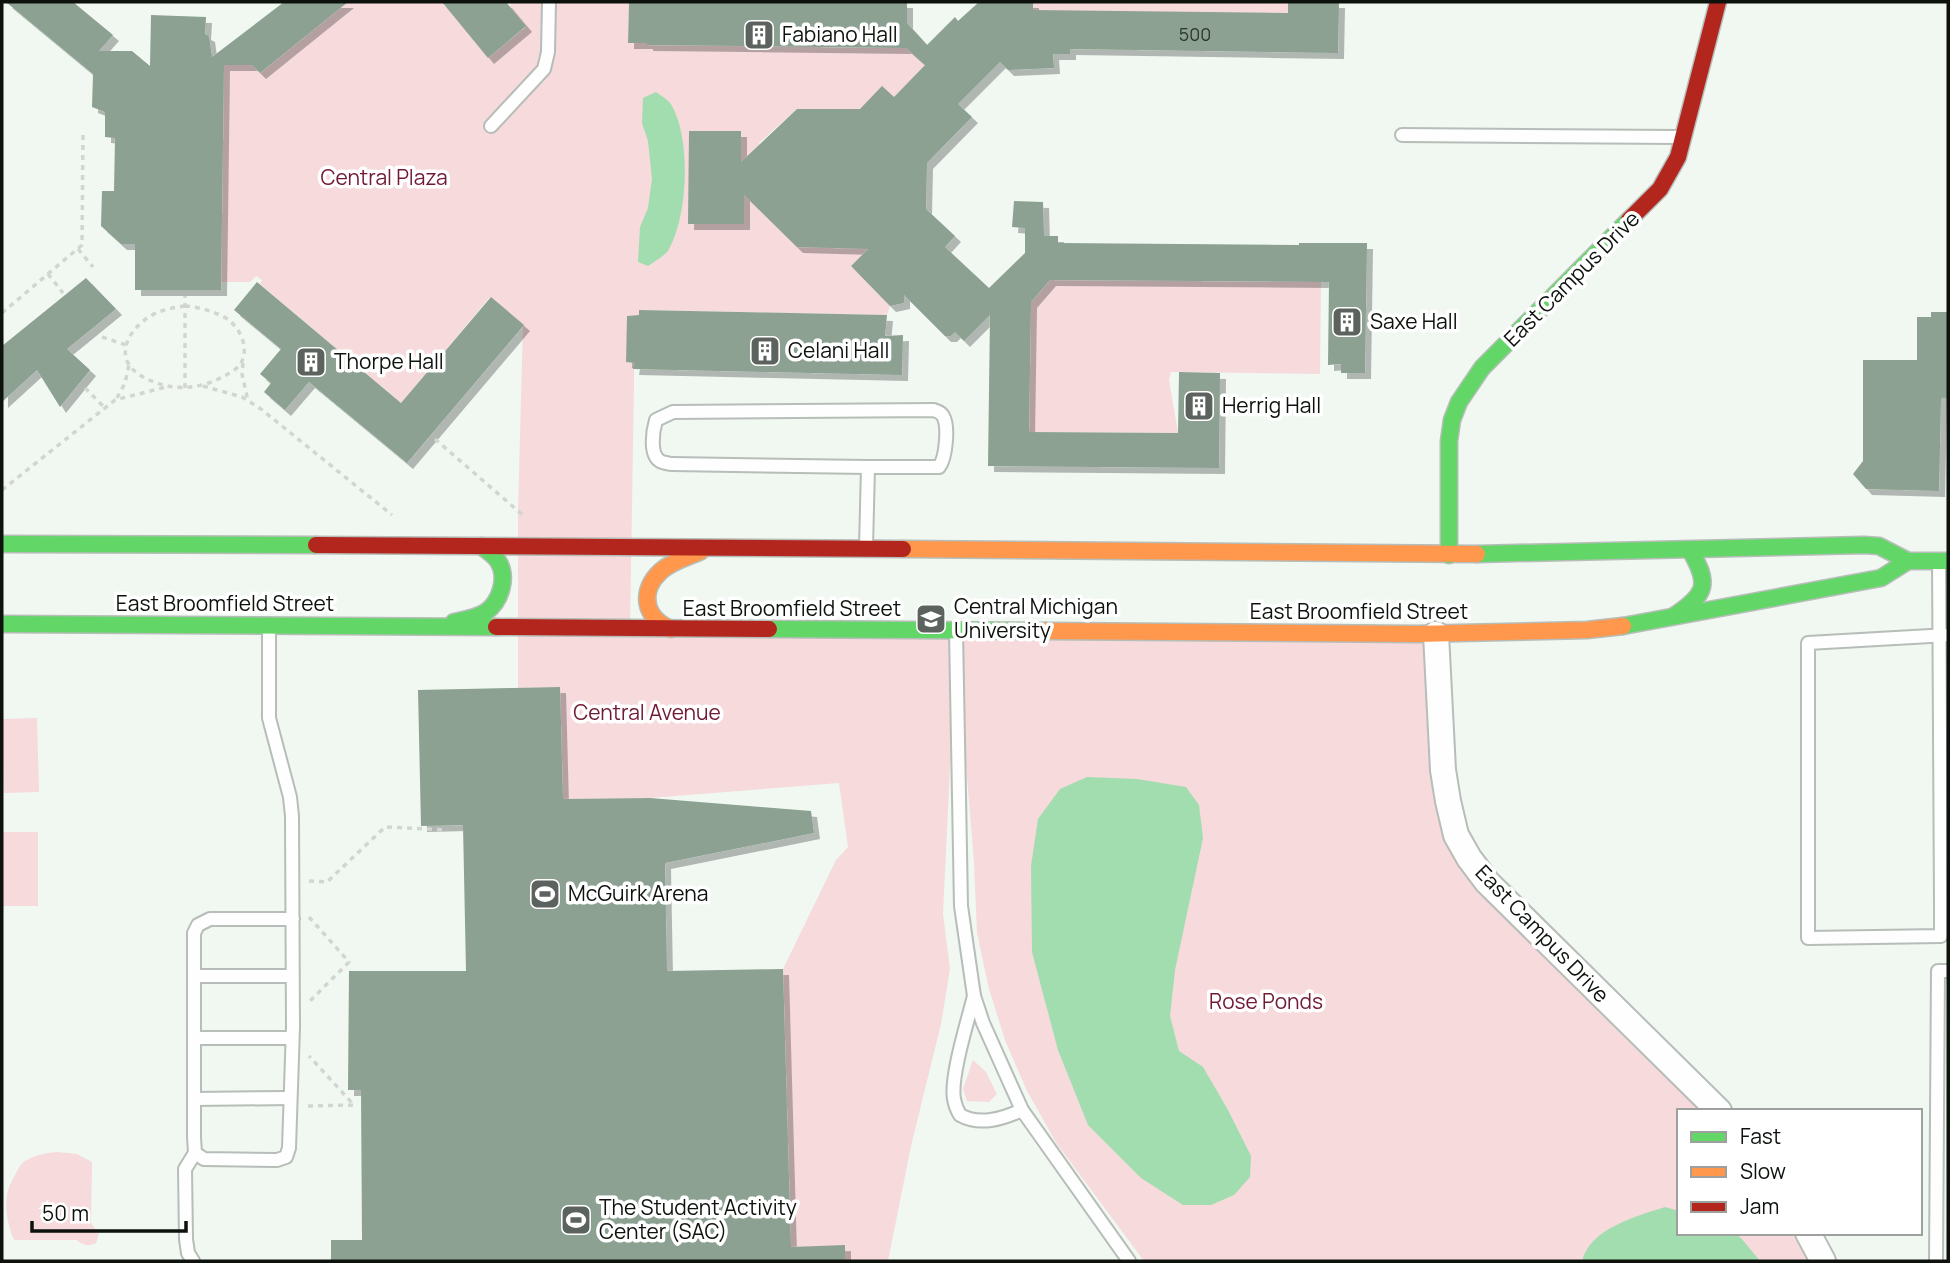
<svg xmlns="http://www.w3.org/2000/svg" width="1950" height="1263" font-family="Manrope,sans-serif">
<style>
.green{fill:#f6dadc}
.water{fill:#a1ddae}
.building{fill:#8ca192;filter:url(#shadow)}
.lines{fill:none;stroke-linecap:round;stroke-linejoin:round}
.lane-casing{stroke:#b7bdb8;stroke-width:16}
.street-casing{stroke:#b7bdb8;stroke-width:28}
.fast-casing{stroke:#b7bdb8;stroke-width:19}
.slow-casing{stroke:#b7bdb8;stroke-width:19}
.jam-casing{stroke:#b7bdb8;stroke-width:19}
.path{stroke:#d2d5d2;stroke-width:3.5;stroke-dasharray:5 5;stroke-linecap:butt}
.lane{stroke:#fdfefd;stroke-width:12}
.street{stroke:#fdfefd;stroke-width:24}
.fast{stroke:#63d668;stroke-width:16}
.slow{stroke:#ff974d;stroke-width:16}
.jam{stroke:#b3261e;stroke-width:16}
.labels{text-anchor:middle;stroke-width:7;stroke-linejoin:round;paint-order:stroke}
.number-label{font-size:18px;fill:#2d362e}
.poi-label{font-size:21px;fill:#0d120d;stroke:#fff;text-anchor:start}
.park-label{font-size:21px;fill:#711a35;stroke:#fff}
.street-label{font-size:21px;fill:#0d120d;stroke:#fff}
</style>
<defs>
<filter id="shadow"><feDropShadow dx="6" dy="6" stdDeviation="0" flood-color="#0004"/></filter>
</defs>
<rect width="100%" height="100%" fill="#f0f8f1"/>
<g class="green">
<polygon points="348,2 442,2 488,57 526,27 510,7 511,2 629,2 628,42 647,43 647,45 889,48 890,28 925,65 894,97 860,109 797,109 759,143 757,167 741,167 741,131 689,131 693,224 744,224 744,187 861,244 867,250 851,266 890,306 887,315 640,310 639,315 628,316 626,362 634,363 634,384 630,627 1436,634 1457,835 1718,1111 1679,1111 1679,1233 1808,1233 1823,1261 1144,1261 1057,1144 1027,1091 1005,1040 989,989 977,933 974,863 956,641 943,914 950,969 941,1024 911,1146 888,1261 789,1261 791,1247 783,969 836,860 848,847 839,783 650,798 563,799 560,687 518,688 518,510 523,325 490,297 401,403 260,284 262,280 256,276 250,282 221,282 224,65 252,65 260,73"/>
<polygon points="1033,2 1288,2 1288,13 1033,12"/>
<polygon points="1050,280 1321,282 1320,374 1171,372 1169,380 1178,433 1029,432 1031,302"/>
<polygon points="37,718 39,792 4,793 2,719"/>
<rect x="3" y="832" width="35" height="74"/>
<polygon points="973,1060 986,1072 997,1094 989,1102 967,1101 963,1089"/>
<path d="M 57,1152 L 77,1154 L 92,1162 L 91,1223 L 99,1234 L 96,1243 C 89,1247 82,1245 77,1240 L 14,1240 C 5,1217 2,1196 15,1175 C 18,1170 20,1164 25,1161 C 35,1155 46,1153 57,1152 Z"/>
</g>
<g class="water">
<path d="M 656,92 C 661,96 669,100 672,106 C 691,140 688,215 669,249 C 665,256 655,261 648,266 L 638,262 L 640,227 L 648,208 L 652,179 L 648,141 L 642,123 L 643,98 Z"/>
<polygon points="1087,777 1137,779 1186,787 1199,805 1203,838 1175,970 1170,1016 1179,1051 1203,1067 1228,1110 1251,1156 1250,1177 1234,1195 1211,1205 1183,1205 1141,1178 1088,1125 1058,1050 1032,952 1031,866 1038,819 1060,789"/>
<path d="M 1665,1207 L 1679,1211 L 1679,1233 L 1733,1233 L 1741,1238 L 1760,1261 L 1582,1261 C 1591,1228 1635,1217 1665,1207 Z"/>
</g>
<g class="building">
<polygon points="6,2 73,2 113,35 99,51 132,51 150,66 151,15 206,17 205,34 209,36 212,57 284,2 348,2 260,73 252,65 224,65 221,290 135,290 135,244 121,244 101,226 102,191 114,191 115,138 105,137 105,112 92,107 93,74"/>
<polygon points="442,2 506,2 526,26 488,58"/>
<polygon points="629,2 907,2 907,23 927,45 955,17 958,21 979,2 1033,2 1033,10 1288,13 1288,2 1339,2 1338,53 1070,49 1070,54 1053,54 1054,68 1008,70 1000,62 958,104 972,117 927,163 926,209 955,236 945,247 989,288 1025,253 1025,228 1012,227 1014,201 1043,202 1044,236 1058,236 1058,243 1299,245 1299,243 1367,243 1365,373 1341,373 1341,364 1328,365 1329,282 1050,280 1031,302 1029,432 1178,433 1179,372 1220,373 1219,468 988,466 990,315 964,341 955,332 951,336 945,336 904,295 904,303 890,306 851,266 868,249 797,247 744,195 744,224 688,224 689,131 741,131 741,162 797,109 860,109 882,86 894,97 925,65 906,48 647,45 647,43 628,43"/>
<polygon points="86,278 116,309 67,349 90,370 60,407 37,370 2,402 2,346"/>
<polygon points="257,282 401,403 491,297 524,325 407,463 309,382 285,410 264,392 271,383 260,374 281,349 234,310"/>
<polygon points="639,310 887,315 885,336 903,335 902,375 633,369 634,363 626,362 627,316 639,315"/>
<polygon points="1931,312 1948,312 1948,398 1941,398 1939,491 1866,489 1853,474 1863,461 1863,360 1917,360 1917,317 1931,317"/>
<polygon points="560,687 563,799 650,798 811,811 814,833 665,863 667,971 783,969 791,1247 845,1245 845,1261 331,1261 331,1240 362,1240 361,1090 348,1090 349,971 466,971 463,825 421,826 418,690"/>
</g>
<g class="lines">
<g class="lane-casing">
<g id="lane">
<polyline points="491,126 544,69 548,52 549,2"/>
<polyline points="1402,135 1680,137"/>
<path d="M 866,548 L 868,467 L 939,467 C 946,458 949,426 943,416 C 941,412 938,412 934,410 L 673,412 L 656,420 C 653,430 649,454 660,461 C 661,462 670,464 672,464 L 868,467"/>
<polyline points="1939,561 1941,901 1948,901"/>
<polyline points="269,625 269,718 290,797 292,816 293,1027 289,1148 286,1157 277,1160 204,1159 195,1153 194,1137 194,933 198,925 210,919 293,919"/>
<polyline points="956,631 961,906 974,996 983,1023 1022,1110 1129,1261"/>
<polyline points="1941,901 1941,936 1808,938 1808,643 1948,635"/>
<polyline points="194,976 292,976"/>
<path d="M 974,996 C 968,1020 950,1077 954,1099 C 955,1105 957,1110 960,1115 C 980,1126 1002,1119 1022,1110"/>
<polyline points="194,1038 292,1038"/>
<polyline points="194,1099 290,1098"/>
<polyline points="193,1261 188,1253 186,1239 185,1169 195,1153"/>
<polyline points="1936,1261 1938,971 1948,971"/>
</g>
</g>
<g class="street-casing">
<g id="street">
<polyline points="1436,634 1443,770 1448,801 1456,835 1469,858 1487,882 1719,1111"/>
<polyline points="1808,1233 1823,1261"/>
</g>
</g>
<g class="fast-casing">
<g id="fast">
<polyline points="2,544 316,545"/>
<polyline points="1477,554 1864,545 1879,546 1908,561 1948,561"/>
<polyline points="1449,555 1449,441 1452,420 1459,402 1482,368 1629,220"/>
<path d="M 1674,616 C 1707,594 1710,584 1690,550"/>
<path d="M 454,622 C 465,620 477,618 486,612 C 501,601 508,577 498,561 C 494,555 487,550 481,546"/>
<polyline points="2,624 496,627"/>
<polyline points="1623,626 1881,578 1908,561"/>
<polyline points="769,629 1045,631"/>
</g>
</g>
<g class="slow-casing">
<g id="slow">
<polyline points="903,549 1477,554"/>
<path d="M 671,629 C 644,618 639,591 661,571 C 672,561 688,557 701,551"/>
<polyline points="1045,631 1416,634 1587,630 1623,626"/>
</g>
</g>
<g class="jam-casing">
<g id="jam">
<polyline points="1629,220 1660,189 1678,157 1718,2"/>
<polyline points="316,545 903,549"/>
<polyline points="496,627 769,629"/>
</g>
</g>
<g class="path">
<polyline points="78,249 93,267"/>
<polyline points="48,274 63,293"/>
<path d="M 185,306 C 199,307 213,311 226,318 C 244,330 253,358 233,371 C 205,389 176,393 147,379 C 139,375 131,370 127,361 C 119,341 141,318 159,312 C 167,309 176,307 185,306 Z"/>
<polyline points="2,313 82,245 83,135"/>
<polyline points="102,337 126,345"/>
<polyline points="243,363 242,374 248,401"/>
<polyline points="203,386 242,397 261,409 392,515"/>
<polyline points="85,388 104,407"/>
<polyline points="185,388 185,296"/>
<polyline points="117,398 125,383 129,365"/>
<polyline points="435,439 525,517"/>
<polyline points="2,490 115,400 166,387"/>
<polyline points="309,881 327,882 385,827 447,830"/>
<polyline points="309,917 349,962 310,1001"/>
<polyline points="308,1106 354,1105 309,1056"/>
</g>
<use href="#lane" class="lane"/>
<use href="#street" class="street"/>
<use href="#fast" class="fast"/>
<use href="#slow" class="slow"/>
<use href="#jam" class="jam"/>
</g>
<defs>
<g id="building-square" transform="scale(1.575)"><rect x="-9" y="-9" width="18" height="18" rx="4" fill="#5c625d" stroke="#fff"/><path d="M-4-6H4V6H1V3H-1V6H-4ZM-2.5-4.3h1.7v1.8h-1.7ZM.8-4.3h1.7v1.8H.8ZM-2.5-1h1.7V.8h-1.7ZM.8-1h1.7V.8H.8Z" fill="#fff"/></g>
<g id="university-square" transform="scale(1.575)"><rect x="-9" y="-9" width="18" height="18" rx="4" fill="#5c625d" stroke="#fff"/><path d="M0-5L7-2L0 1L-7-2ZM-4 1L0 2.5L4 1V4Q0 6-4 4Z" fill="#fff"/></g>
<g id="stadium-square" transform="scale(1.575)"><rect x="-9" y="-9" width="18" height="18" rx="4" fill="#5c625d" stroke="#fff"/><path d="M0-5a6.5 5 0 1 0 0 10a6.5 5 0 1 0 0-10ZM-3.5-1.8h7v3.6h-7Z" fill="#fff"/></g>
</defs>
<g fill-rule="evenodd">
<use href="#building-square" x="759" y="35"/>
<use href="#building-square" x="1347" y="322"/>
<use href="#building-square" x="765" y="351"/>
<use href="#building-square" x="311" y="362"/>
<use href="#building-square" x="1199" y="406"/>
<use href="#university-square" x="931" y="619"/>
<use href="#stadium-square" x="545" y="894"/>
<use href="#stadium-square" x="576" y="1220"/>
</g>
<g class="labels">
<g class="number-label">
<text x="1195" y="41">500</text>
</g>
<g class="poi-label">
<text x="782" y="42">Fabiano Hall</text>
<text x="1370" y="329">Saxe Hall</text>
<text x="788" y="358">Celani Hall</text>
<text x="334" y="369">Thorpe Hall</text>
<text x="1222" y="413">Herrig Hall</text>
<text x="954" y="614">Central Michigan<tspan x="954" dy="24">University</tspan></text>
<text x="568" y="901">McGuirk Arena</text>
<text x="599" y="1215">The Student Activity<tspan x="599" dy="24">Center (SAC)</tspan></text>
</g>
<g class="park-label">
<text x="384" y="185">Central Plaza</text>
<text x="647" y="720">Central Avenue</text>
<text x="1266" y="1009">Rose Ponds</text>
</g>
<g class="street-label">
<text transform="translate(1572 279) rotate(-45)" y="7">East Campus Drive</text>
<text x="225" y="611">East Broomfield Street</text>
<text x="792" y="616">East Broomfield Street</text>
<text x="1359" y="619">East Broomfield Street</text>
<text transform="translate(1542 934) rotate(46)" y="7">East Campus Drive</text>
</g>
</g>
<rect width="1950" height="1263" fill="none" stroke="#0d120d" stroke-width="7"/>
<rect x="1677" y="1109" width="245" height="126" fill="#ffffff" stroke="#9ea09e" stroke-width="2"/>
<rect x="1691" y="1132" width="35" height="10" fill="#63d668" stroke="#9ea09e" stroke-width="2"/>
<text x="1740" y="1144" font-size="21" fill="#0d120d">Fast</text>
<rect x="1691" y="1167" width="35" height="10" fill="#ff974d" stroke="#9ea09e" stroke-width="2"/>
<text x="1740" y="1179" font-size="21" fill="#0d120d">Slow</text>
<rect x="1691" y="1202" width="35" height="10" fill="#b3261e" stroke="#9ea09e" stroke-width="2"/>
<text x="1740" y="1214" font-size="21" fill="#0d120d">Jam</text>
<path d="M32 1221v10h154v-10" fill="none" stroke="#0d120d" stroke-width="3.5"/>
<text x="42" y="1221" font-size="21" fill="#0d120d" stroke="#ffffff" stroke-width="5" paint-order="stroke">50 m</text>
</svg>
